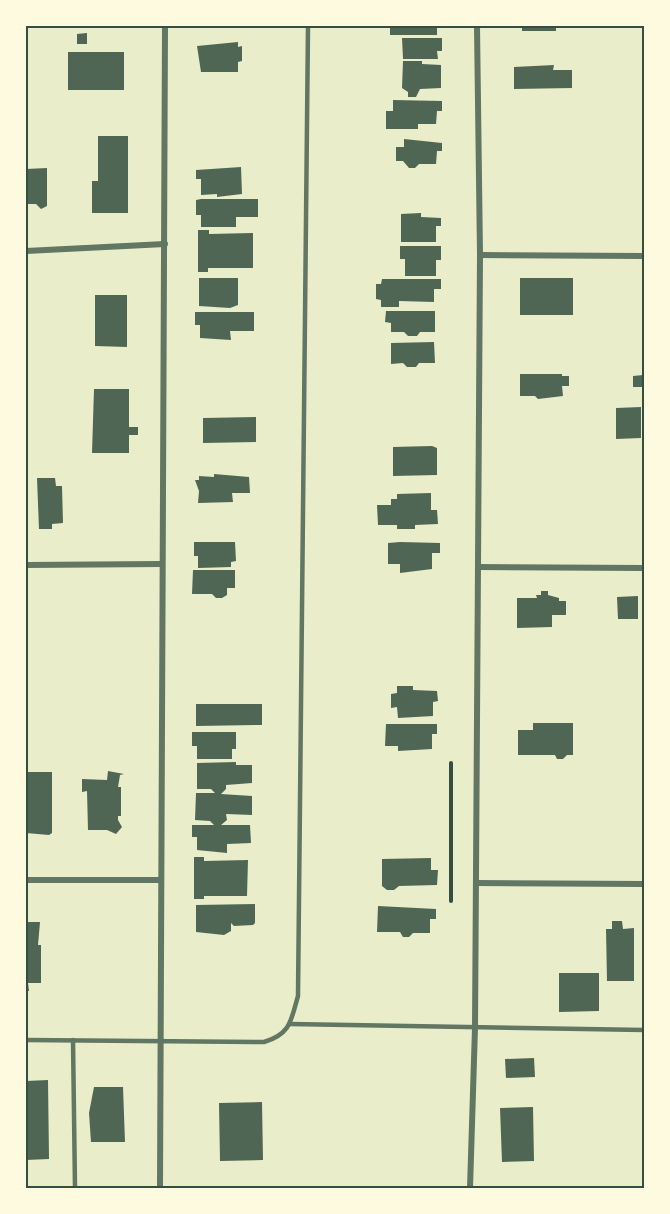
<svg xmlns="http://www.w3.org/2000/svg" width="670" height="1214" font-family="'Noto Sans',sans-serif">
<style>
.building{fill:#4f6655}
.lines{fill:none;stroke-linecap:round;stroke-linejoin:round}
.path{stroke:#344e41;stroke-width:4}
.service{stroke:#617663;stroke-width:4.5}
.minor{stroke:#617663;stroke-width:6}
.neatline{fill:none;stroke:#344e41;stroke-width:2}
</style>
<rect width="100%" height="100%" fill="#e9edc9"/>
<g class="building">
<rect x="390" y="26" width="47" height="9"/>
<rect x="522" y="26" width="34" height="5"/>
<polygon points="87,33 87,44 77,44 77,34"/>
<polygon points="402,38 442,38 442,51 437,51 438,59 403,59"/>
<polygon points="238,42 238,47 242,46 242,61 238,62 238,72 201,72 197,46"/>
<rect x="68" y="52" width="56" height="38"/>
<polygon points="403,61 422,61 422,64 441,65 441,88 420,89 416,97 408,97 408,92 402,88"/>
<polygon points="554,65 553,70 572,70 572,88 514,89 514,67"/>
<polygon points="393,100 442,101 442,111 437,111 436,124 418,124 418,129 386,129 386,111 393,111"/>
<polygon points="98,136 128,136 128,213 92,213 92,181 98,181"/>
<polygon points="404,139 442,143 442,151 437,151 436,164 419,164 415,168 409,168 403,161 396,161 396,147 404,147"/>
<polygon points="241,167 242,194 217,197 217,194 201,195 201,179 196,179 196,170"/>
<polygon points="47,168 47,206 41,209 36,204 26,204 26,169"/>
<polygon points="201,199 258,199 258,217 236,217 236,227 201,227 201,215 196,215 196,200"/>
<polygon points="421,213 421,217 441,218 441,226 436,226 436,242 401,242 401,214"/>
<polygon points="198,230 209,230 209,234 253,233 253,268 208,268 208,272 198,272"/>
<polygon points="400,246 441,246 441,260 436,260 436,276 405,276 405,259 400,259"/>
<polygon points="199,278 238,278 238,305 230,308 199,306"/>
<rect x="520" y="278" width="53" height="37"/>
<polygon points="382,279 441,279 441,289 434,289 434,302 399,301 399,307 381,307 381,300 376,299 376,284 381,284"/>
<polygon points="95,295 127,295 127,347 95,346"/>
<polygon points="386,311 435,311 435,332 420,332 417,336 408,336 404,332 391,332 391,323 385,322"/>
<polygon points="195,312 254,312 254,331 230,331 231,340 200,338 200,325 195,325"/>
<polygon points="434,342 435,363 419,363 416,367 407,367 403,363 391,364 391,343"/>
<polygon points="520,374 562,374 562,376 569,376 569,386 562,386 563,396 538,399 535,396 520,396"/>
<polygon points="643,375 643,387 633,387 633,376"/>
<polygon points="94,389 129,389 129,427 138,427 138,435 129,435 129,453 92,453"/>
<polygon points="641,407 641,438 616,439 616,408"/>
<polygon points="256,417 256,442 203,443 203,418"/>
<polygon points="432,446 437,448 437,475 393,476 393,447"/>
<polygon points="214,474 249,477 250,493 232,493 233,502 198,503 199,491 195,480 199,480 199,476 214,477"/>
<polygon points="37,478 55,478 56,486 62,486 63,523 52,524 52,529 39,529"/>
<polygon points="431,493 431,510 437,510 438,524 415,525 415,529 397,529 397,525 378,525 377,505 391,505 391,499 397,499 397,494"/>
<polygon points="194,542 235,542 236,561 231,562 231,567 198,568 198,556 194,556"/>
<polygon points="400,542 440,543 440,553 432,553 432,569 400,573 400,564 388,564 388,543"/>
<polygon points="193,570 235,570 235,588 227,588 227,595 222,598 216,598 212,594 192,594"/>
<polygon points="541,591 548,591 548,595 559,598 559,601 566,601 566,615 552,615 552,627 517,628 517,598 537,598 536,595 541,595"/>
<polygon points="638,596 638,619 618,619 617,597"/>
<polygon points="397,686 413,686 413,690 437,691 438,701 433,702 433,716 398,718 397,707 391,708 391,694 397,693"/>
<polygon points="196,704 262,704 262,725 196,726"/>
<polygon points="533,723 573,723 573,755 567,755 563,759 557,759 555,755 518,755 518,730 533,730"/>
<polygon points="386,724 437,724 437,734 432,734 432,749 398,751 398,746 385,746"/>
<polygon points="192,732 236,732 236,749 232,749 232,759 197,759 197,746 192,746"/>
<polygon points="236,762 236,765 252,765 252,783 226,785 226,789 221,794 252,796 252,815 226,814 227,820 221,825 250,825 251,843 227,844 227,853 197,850 197,837 192,837 192,825 214,825 210,821 195,820 196,793 215,793 211,789 197,789 197,763"/>
<polygon points="108,771 124,774 120,775 118,787 121,787 121,816 118,816 118,820 122,827 116,834 107,830 88,830 87,791 82,792 82,779 107,780"/>
<polygon points="26,772 52,772 52,833 49,835 26,833"/>
<polygon points="194,857 204,857 204,861 248,860 247,896 204,896 204,899 194,899"/>
<polygon points="431,858 431,870 438,870 437,885 399,886 394,890 387,890 382,886 382,859"/>
<polygon points="255,904 255,923 253,925 234,926 231,923 231,931 224,935 196,932 196,905"/>
<polygon points="378,906 436,909 436,919 430,919 430,933 413,933 409,937 403,937 400,932 377,932"/>
<polygon points="612,921 622,921 623,929 634,928 634,981 607,981 606,929 612,929"/>
<polygon points="27,922 40,922 38,945 41,945 41,983 28,983 29,991 26,991"/>
<polygon points="559,973 599,973 599,1011 559,1012"/>
<polygon points="534,1058 535,1077 506,1078 505,1059"/>
<polygon points="48,1080 49,1159 26,1160 26,1081"/>
<polygon points="94,1087 123,1087 125,1142 91,1142 89,1113"/>
<polygon points="262,1102 263,1160 220,1161 219,1103"/>
<polygon points="533,1107 534,1161 502,1162 500,1108"/>
</g>
<g class="lines">
<polyline class="path" points="451,901 451,763"/>
<g class="service">
<polyline points="290,1024 644,1030"/>
<path d="M 26,1040 L 264,1042 C 291,1034 291,1020 298,996 L 308,26"/>
<polyline points="73,1040 75,1188"/>
</g>
<g class="minor">
<polyline points="26,251 165,244"/>
<polyline points="480,255 644,256"/>
<polyline points="26,565 162,564"/>
<polyline points="478,567 644,568"/>
<polyline points="26,880 160,880"/>
<polyline points="476,883 644,884"/>
<polyline points="160,1188 165,26"/>
<polyline points="470,1188 475,1028 480,255 477,26"/>
</g>
</g>
<rect width="670" height="1214" fill="none" stroke="#fefae0" stroke-width="54"/>
<rect x="27" y="27" width="616" height="1160" class="neatline"/>
</svg>
